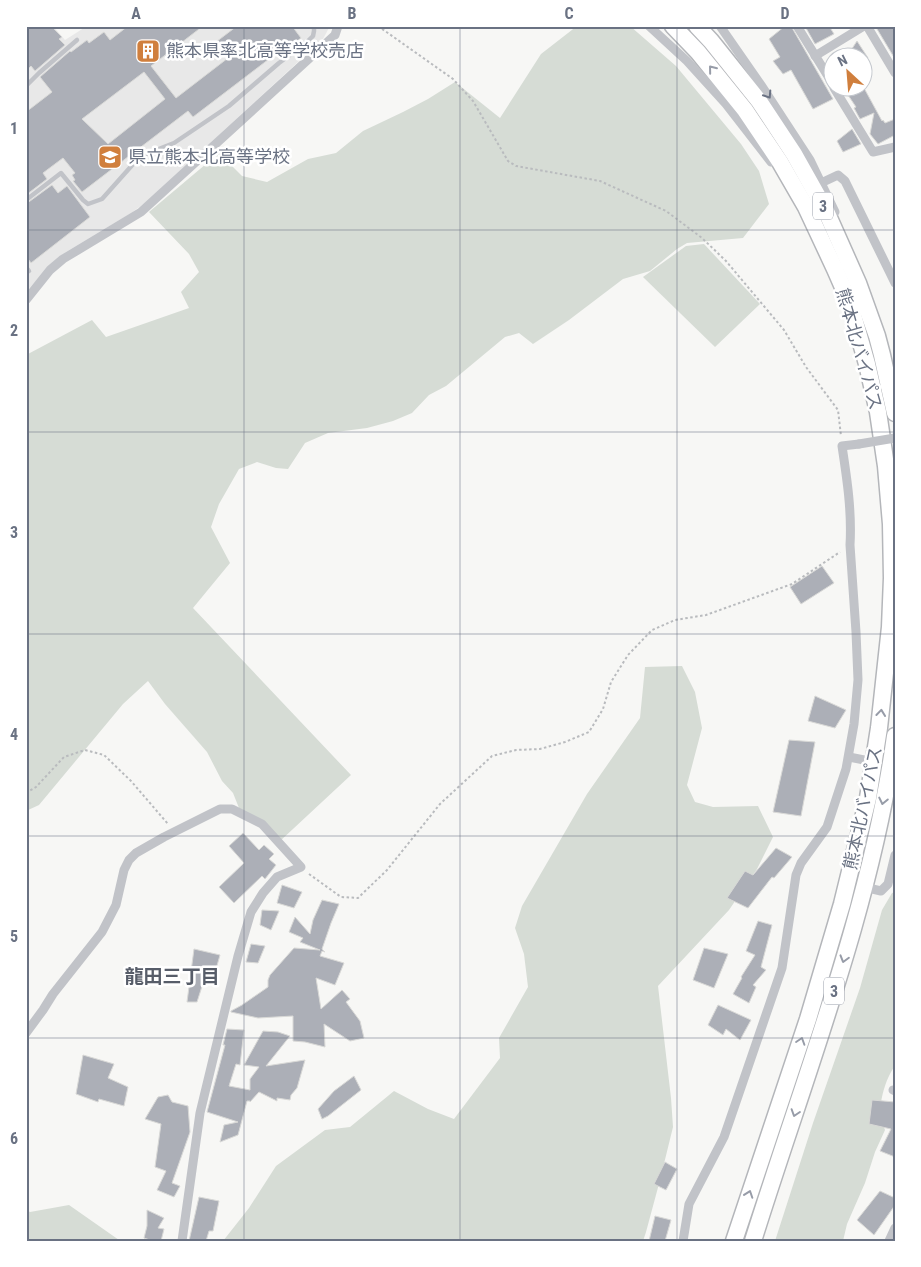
<svg xmlns="http://www.w3.org/2000/svg" width="921" height="1267" font-family="'Roboto Condensed','Noto Sans JP',sans-serif">
<style>
.built{fill:#e8e8e8}
.green{fill:#d6dcd5}
.building{fill:#acafb7;stroke:#d9d9d7;fill-rule:evenodd}
.lines{fill:none;stroke-linecap:round;stroke-linejoin:round}
.highway-casing{stroke:#b4b6ba;stroke-width:19}
.path{stroke:#b9bbbe;stroke-width:2;stroke-dasharray:2.5 2.5;stroke-linecap:butt}
.lane{stroke:#c1c3c8;stroke-width:4.5}
.street{stroke:#c1c3c8;stroke-width:9}
.highway{stroke:#fff;stroke-width:16}
.street-bridge{stroke:#c1c3c8;stroke-width:9}
.oneway{stroke:#979ca8}
.oneway2{stroke:#6a7283}
.grid{fill:none;stroke:#6a7283;stroke-width:1;stroke-opacity:0.55}
.labels{text-anchor:middle;stroke-width:5;stroke-linejoin:round;paint-order:stroke}
.shield{fill:#fff;stroke:#979ca8;stroke-width:1}
.shield-label{font-size:16px;font-weight:bold;fill:#6a7283}
.poi-label{font-size:18px;fill:#6a7283;stroke:#fff;text-anchor:start}
.street-label{font-size:18px;fill:#6a7283;stroke:#fff}
.neighbourhood-label{font-size:19px;font-weight:bold;fill:#575d69;stroke:#fff}
.neatline{fill:none;stroke:#6a7283;stroke-width:2}
.grid-label{font-size:16px;text-anchor:middle;font-weight:bold;fill:#6a7283}
</style>
<rect width="100%" height="100%" fill="#f7f7f5"/>
<polygon class="built" points="26,26 53,26 65,40 87,26 330,26 323,39 145,203 131,213 66,252 52,263 26,292"/>
<g class="green">
<polygon points="577,26 630,26 676,66 741,144 759,171 769,204 743,238 687,243 677,249 650,271 623,279 569,320 533,344 519,333 505,337 446,386 429,395 412,413 393,421 367,428 328,433 305,443 288,469 276,468 257,462 239,469 219,504 211,527 230,563 193,608 351,775 279,842 241,813 233,793 222,781 207,752 165,704 148,681 123,704 39,805 26,811 26,353 28,354 92,320 106,337 189,308 181,292 199,272 189,254 149,212 219,153 242,176 267,182 308,159 336,153 363,131 403,112 428,99 455,82 500,118 541,54"/>
<polygon points="704,244 760,304 715,347 643,277 686,246"/>
<polygon points="682,666 695,692 702,728 687,785 695,802 713,807 758,806 773,837 757,869 729,910 658,986 671,1098 673,1127 660,1180 646,1232 643,1241 223,1241 249,1208 276,1166 325,1130 350,1127 394,1091 428,1109 454,1119 500,1058 499,1038 528,987 524,954 515,928 522,906 587,794 640,718 645,667"/>
<path d="M 895,892 L 895,1066 C 886,1077 878,1104 881,1119 C 882,1123 884,1127 885,1130 L 875,1152 L 865,1183 L 847,1224 L 843,1241 L 775,1241 L 813,1123 L 860,988 L 882,910 L 892,893 Z"/>
<polygon points="69,1205 119,1240 119,1241 26,1241 26,1210 30,1212"/>
</g>
<g class="building">
<polygon points="26,26 51,26 62,37 59,39 65,45 35,71 31,66 26,71"/>
<path d="M 128,26 L 203,26 L 151,66 L 176,98 L 228,58 L 216,42 L 237,26 L 292,26 L 301,38 L 288,48 L 287,46 L 273,56 L 193,117 L 188,111 L 82,192 L 73,181 L 75,180 L 72,175 L 75,173 L 63,158 L 43,173 L 47,179 L 26,195 L 26,112 L 52,92 L 40,77 L 70,51 L 71,52 L 87,40 L 89,43 L 104,32 L 110,40 ZM 144,72 L 165,99 L 108,144 L 82,119 Z"/>
<polygon points="785,26 791,26 833,99 813,109 791,70 783,74 773,61 780,57 769,39"/>
<polygon points="811,26 829,26 834,34 815,44 806,28"/>
<polygon points="882,26 895,26 895,59 877,29"/>
<polygon points="857,41 868,58 846,58"/>
<polygon points="841,88 864,88 882,121 883,120 885,123 895,119 895,135 878,144 870,134 874,113 860,119 854,108 856,107 846,92 844,93"/>
<polygon points="852,129 861,144 843,152 837,141"/>
<polygon points="52,185 58,193 67,186 90,217 31,263 26,256 26,204"/>
<polygon points="822,566 834,583 801,604 790,587"/>
<polygon points="815,696 846,710 835,728 808,721"/>
<polygon points="789,740 815,742 801,816 773,812"/>
<polygon points="243,833 259,850 264,845 274,854 269,859 276,865 265,879 262,876 234,903 219,887 244,863 229,846"/>
<polygon points="776,848 792,857 774,878 772,877 748,908 727,898 745,871 753,875"/>
<polygon points="282,885 302,892 294,908 277,903"/>
<polygon points="322,900 339,904 331,923 322,949 325,952 322,951 320,956 344,963 335,985 316,978 321,1009 342,990 350,999 346,1002 360,1021 364,1038 350,1041 324,1024 325,1047 305,1042 293,1041 293,1016 258,1018 231,1012 231,1011 242,1005 268,987 268,980 270,975 294,948 320,950 300,942 303,938 289,932 295,917 310,934 313,920"/>
<polygon points="262,910 279,911 271,930 260,925"/>
<polygon points="758,921 772,925 761,967 766,970 753,985 756,987 749,1003 733,994 742,978 741,977 755,955 746,951"/>
<polygon points="251,944 265,946 258,963 246,962"/>
<polygon points="704,948 728,954 714,988 693,980"/>
<polygon points="194,949 220,955 213,980 205,977 197,1002 187,1002"/>
<polygon points="718,1005 751,1020 740,1040 726,1029 723,1035 708,1025"/>
<polygon points="227,1029 244,1030 240,1065 236,1064 229,1086 250,1090 250,1079 259,1067 244,1065 263,1031 278,1032 290,1036 266,1066 305,1060 297,1088 291,1095 290,1100 277,1098 277,1101 259,1092 250,1102 250,1101 247,1101 238,1135 220,1142 224,1125 238,1122 207,1112 225,1045 223,1045"/>
<polygon points="83,1055 114,1064 108,1078 128,1087 124,1106 99,1099 98,1102 76,1094"/>
<polygon points="354,1076 361,1090 328,1116 322,1119 318,1109 334,1091"/>
<polygon points="168,1095 172,1102 188,1106 190,1132 172,1183 180,1186 174,1197 157,1190 166,1171 155,1167 161,1124 145,1119 158,1097"/>
<polygon points="872,1100 895,1102 895,1157 880,1151 891,1129 869,1124"/>
<polygon points="665,1162 677,1169 666,1190 654,1184"/>
<polygon points="880,1191 895,1198 895,1205 874,1235 857,1220"/>
<polygon points="199,1197 219,1201 213,1231 209,1231 206,1241 189,1241"/>
<polygon points="147,1210 164,1218 158,1228 164,1229 161,1241 153,1241 144,1238 147,1226"/>
<polygon points="655,1216 671,1220 665,1241 649,1241"/>
</g>
<g class="lines">
<g class="highway-casing">
<g id="highway">
<polyline points="673,26 698,52 745,110 780,162 806,207 835,269 849,301 867,364 878,412 886,466 891,524 892,578 890,627 879,728 868,798 842,904 808,1019 734,1241"/>
<polyline points="697,26 711,41 759,101 794,154 826,211 858,283 877,336 882,355 895,413"/>
<path d="M 753,1241 C 805,1074 871,909 895,736"/>
</g>
</g>
<g class="path">
<polyline points="378,26 453,79 473,101 508,161 516,166 600,181 666,211 702,238 726,261 784,330 806,367 838,410 841,436"/>
<polyline points="26,793 36,787 64,757 85,750 104,755 131,781 168,824"/>
<polyline points="309,874 341,897 358,898 387,870 440,804 492,756 516,750 540,749 565,742 589,732 603,709 611,682 628,655 652,630 675,620 706,615 792,584 840,552"/>
</g>
<g class="lane">
<polyline points="307,42 316,53"/>
<polyline points="26,86 39,73 77,40"/>
<polyline points="26,200 61,173 83,200 88,204 102,199 135,162 146,154 174,143 229,106 279,63 307,42 313,36 314,31 314,26"/>
<polyline points="26,267 29,271"/>
</g>
<g class="street">
<polyline points="649,26 687,61 726,104 771,162"/>
<polyline points="720,26 761,85 810,160 835,212"/>
<polyline points="797,26 834,86"/>
<polyline points="867,26 895,73"/>
<polyline points="815,56 864,26"/>
<polyline points="834,88 873,152 895,147"/>
<polyline points="821,183 838,175 845,181 895,283"/>
<polyline points="26,300 50,270 63,259 141,212 335,35 338,26"/>
<polyline points="849,757 874,762"/>
<polyline points="864,887 881,891 888,884 895,855"/>
<polyline points="26,1033 43,1010 53,994 102,932 116,905 124,870 129,860 136,853 164,837 220,809 232,809 262,824 301,867 277,877 263,893 251,912 238,956 200,1113 182,1241"/>
<polyline points="893,1090 895,1091"/>
<path d="M 683,1241 L 689,1204 L 724,1137 L 782,968 L 796,875 L 801,863 L 827,827 L 846,769 L 854,724 L 858,680 L 856,632 L 850,545 C 852,512 847,479 842,446 L 859,444"/>
<polyline points="889,1241 895,1228"/>
</g>
<use href="#highway" class="highway"/>
<polyline class="street-bridge" points="859,444 895,438"/>
</g>
<defs><path id="oneway-chevron" d="M-2-3.5L2.5 0L-2 3.5" fill="none" stroke-width="1.6" stroke-linecap="round" stroke-linejoin="round" transform="scale(1.25)"/></defs>
<g class="oneway">
<use href="#oneway-chevron" transform="translate(712 69) rotate(-129)"/>
<use href="#oneway-chevron" transform="translate(881 713) rotate(-84)"/>
<use href="#oneway-chevron" transform="translate(883 801) rotate(102)"/>
<use href="#oneway-chevron" transform="translate(844 959) rotate(106)"/>
<use href="#oneway-chevron" transform="translate(801 1041) rotate(-72)"/>
<use href="#oneway-chevron" transform="translate(795 1113) rotate(108)"/>
<use href="#oneway-chevron" transform="translate(749 1194) rotate(-71)"/>
</g>
<use class="oneway2" href="#oneway-chevron" transform="translate(768 95) rotate(57)"/>
<path class="grid" d="M 244,26 L 244,1241M 460,26 L 460,1241M 677,26 L 677,1241M 26,230 L 895,230M 26,432 L 895,432M 26,634 L 895,634M 26,836 L 895,836M 26,1038 L 895,1038"/>
<defs>
<g id="building-square" transform="scale(1.25)"><rect x="-9" y="-9" width="18" height="18" rx="4" fill="#d07f3d" stroke="#fff"/><path d="M-4-6H4V6H1V3H-1V6H-4ZM-2.5-4.3h1.7v1.8h-1.7ZM.8-4.3h1.7v1.8H.8ZM-2.5-1h1.7V.8h-1.7ZM.8-1h1.7V.8H.8Z" fill="#fff"/></g>
<g id="school-square" transform="scale(1.25)"><rect x="-9" y="-9" width="18" height="18" rx="4" fill="#d07f3d" stroke="#fff"/><path d="M0-5L7-2L0 1L-7-2ZM-4 1L0 2.5L4 1V4Q0 6-4 4Z" fill="#fff"/></g>
</defs>
<g fill-rule="evenodd">
<use href="#building-square" x="148" y="51"/>
<use href="#school-square" x="110" y="157"/>
</g>
<g class="labels">
<g class="shield">
<rect x="813" y="192.5" width="20" height="27" rx="4"/>
<rect x="824" y="977.5" width="20" height="27" rx="4"/>
</g>
<g class="shield-label">
<text x="823" y="212">3</text>
<text x="834" y="997">3</text>
</g>
<g class="poi-label">
<text x="166" y="57">熊本県率北高等学校売店</text>
<text x="128" y="163">県立熊本北高等学校</text>
</g>
<g class="street-label">
<text transform="translate(859 349) rotate(74)" y="6">熊本北バイパス</text>
<text transform="translate(863 808) rotate(-78)" y="6">熊本北バイパス</text>
</g>
<g class="neighbourhood-label">
<text x="172" y="983">龍田三丁目</text>
</g>
</g>
<rect width="921" height="1267" fill="none" stroke="#ffffff" stroke-width="55"/>
<g transform="translate(848 72) rotate(334)"><circle r="24" fill="#ffffff" stroke="#c3c7cd"/>
<path d="M0-4L9 19L0 12L-9 19Z" fill="#d07f3d"/>
<text y="-8" font-size="14" font-weight="bold" text-anchor="middle" fill="#6a7283">N</text>
</g>
<rect x="28" y="28" width="866" height="1212" class="neatline"/>
<g class="grid-label">
<text x="136" y="19">A</text>
<text x="352" y="19">B</text>
<text x="569" y="19">C</text>
<text x="785" y="19">D</text>
<text x="14" y="134">1</text>
<text x="14" y="336">2</text>
<text x="14" y="538">3</text>
<text x="14" y="740">4</text>
<text x="14" y="942">5</text>
<text x="14" y="1144">6</text>
</g>
</svg>
